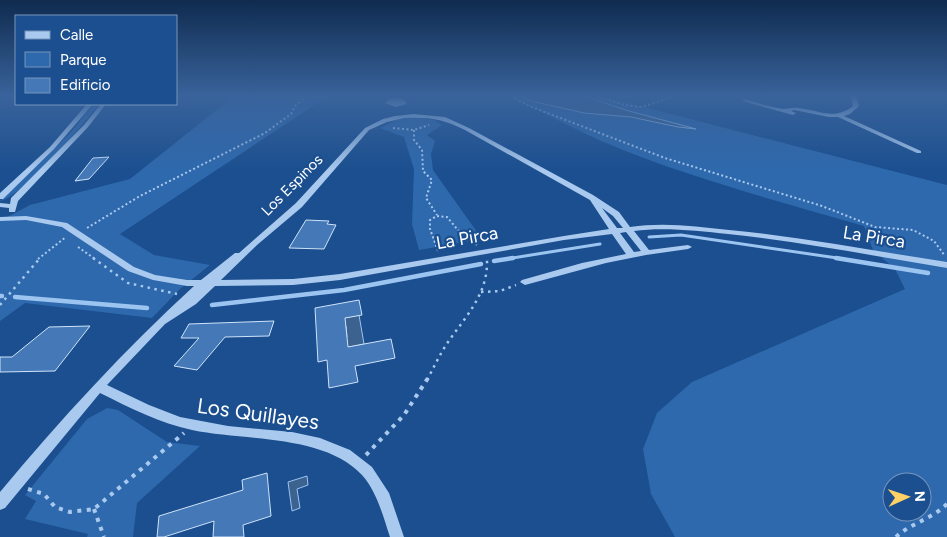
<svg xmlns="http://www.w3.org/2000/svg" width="947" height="537" font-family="Figtree,sans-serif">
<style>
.green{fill:#2e69ad;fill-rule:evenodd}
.water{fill:#3c6290;stroke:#9cc4f0}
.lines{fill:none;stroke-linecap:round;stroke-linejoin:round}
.stream-far1{stroke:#9cc4f0;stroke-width:3}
.stream{stroke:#9cc4f0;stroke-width:4.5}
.building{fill:#4478b7;stroke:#cfe3fa}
.path-far2{stroke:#a9c9ee;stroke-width:2;stroke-dasharray:2 2.5;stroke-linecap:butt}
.path-far1{stroke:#a9c9ee;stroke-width:2.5;stroke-dasharray:2.5 4.5;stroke-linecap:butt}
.path{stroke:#a9c9ee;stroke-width:4;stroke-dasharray:4 5.5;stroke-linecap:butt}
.minor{fill:#a9c9ee;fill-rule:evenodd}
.labels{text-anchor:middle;stroke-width:4.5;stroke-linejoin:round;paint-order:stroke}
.far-street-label{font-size:15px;fill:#fff;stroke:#1b4f8f}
.street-label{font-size:18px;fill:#fff;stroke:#1b4f8f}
.near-street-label{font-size:21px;fill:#fff;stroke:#1b4f8f}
</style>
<rect width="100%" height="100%" fill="#1b4f8f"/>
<g class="green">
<polygon points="234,96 328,96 120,234 154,255 210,265 180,289 152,318 25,303 0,321 0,221 30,205 130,179"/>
<path d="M 506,96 L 601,96 L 947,185 L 947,537 L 675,537 L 651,494 L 643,449 L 657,413 L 692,382 L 905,289 L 895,269 L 873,250 L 864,226 C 781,202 698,180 618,148 C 575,131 544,111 506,96 ZM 892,482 L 922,482 L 922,512 L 892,512 Z"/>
<path d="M 94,104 L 99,104 C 87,121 18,200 0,201 L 71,132 Z"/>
<polygon points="413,117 434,120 442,125 427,135 435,141 431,154 433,170 482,239 419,250 412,224 414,169 404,137 380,128 398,119"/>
<polygon points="107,408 118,410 167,442 200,446 137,503 133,537 87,537 88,534 25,519 36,501 25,495 87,419"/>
</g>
<g class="water">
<polygon points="521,96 584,96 629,111 696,129 678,127 631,117 584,113 531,101"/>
<polygon points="359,315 364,344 340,349 339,339 347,337 346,326 334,320"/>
<polygon points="307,476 308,485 297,489 300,508 292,511 288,482"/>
</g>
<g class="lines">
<g class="stream-far1">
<polyline points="649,237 681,235 844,259"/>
<polyline points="506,259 600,244"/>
</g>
<g class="stream">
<polyline points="836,258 928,273"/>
<polyline points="494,261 513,258"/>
<polyline points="0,296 2,296"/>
<polyline points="15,297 147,308"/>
<polyline points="212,305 344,290 481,264"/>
</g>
</g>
<g class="building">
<polygon points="109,157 89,179 75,181 93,158"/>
<polygon points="306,220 329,221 327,224 336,225 324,249 289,248"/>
<polygon points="359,300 362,315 345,318 348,347 391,339 395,358 355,366 358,382 329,388 327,360 318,362 315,308"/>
<polygon points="274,321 269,336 225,337 197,370 174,366 199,338 181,338 189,324"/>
<polygon points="90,326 55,371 0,372 0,357 12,357 49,327"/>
<polygon points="267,473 271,516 243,525 244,537 213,537 214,521 164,537 157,537 159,516 243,490 242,480"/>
</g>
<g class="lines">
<g class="path-far2">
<polyline points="511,96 529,106 665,158 822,206 875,227 913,230 934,241 945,256"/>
<polyline points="596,96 625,105 642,107 675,96"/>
<polyline points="393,128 414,130 429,125"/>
<polyline points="414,130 414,140 422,150 423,171 432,180 426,198 437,215"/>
<polyline points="87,228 140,196 265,133 291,114 295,106 306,96"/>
<polyline points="78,247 95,259"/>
<polyline points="438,251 430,229 430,220 437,216 447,217 458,230 477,245"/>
<polyline points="38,259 66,237"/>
</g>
<g class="path-far1">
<polyline points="93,258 128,283 177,294"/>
<polyline points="481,292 500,291 516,285"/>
<polyline points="0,305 40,258"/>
<path d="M 427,380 C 434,367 440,354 448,342 C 466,316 488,294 487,260"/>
</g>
<g class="path">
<polyline points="366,455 404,415 428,378"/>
<polyline points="28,489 44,494 55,507 70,512 94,509 184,433"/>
<polyline points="94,509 104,537"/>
<path d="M 896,537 C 911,523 932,519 947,504"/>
</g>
<g class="minor">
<path d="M 851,96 L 856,96 L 859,106 L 850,114 L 844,116 L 921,151 L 921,153 L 917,153 L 838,117 L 829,117 L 794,110 L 791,111 L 796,113 L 793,115 L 742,101 L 745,99 C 757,103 770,107 783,109 C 787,109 793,107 798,108 C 819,110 834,121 853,106 Z"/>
<polygon points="400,98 406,102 406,104 396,107 385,103 390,99"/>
<polygon points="87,104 93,104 54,149 3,199 0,199 0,193 50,147"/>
<polygon points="101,104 106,104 88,127 18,201 15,212 9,212 9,208 0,207 0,203 10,204 11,198 84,125"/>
<path d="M 414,114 L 445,117 L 469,128 L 593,195 L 619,212 L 630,227 C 662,222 696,226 729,230 C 802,237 874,251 947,262 L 947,268 C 874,256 802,242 728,234 C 698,231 664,227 634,231 L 649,250 L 688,245 L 692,247 L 688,249 L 646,255 L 606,263 L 525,285 L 520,282 L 522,280 L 582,263 L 626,254 L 612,234 L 564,240 L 340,280 L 293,285 L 215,286 L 196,304 L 165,324 L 107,385 L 149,405 L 180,417 L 228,426 L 292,432 L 320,438 L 350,450 L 372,467 L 389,493 L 404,537 L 390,537 C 383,516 377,492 362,475 C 324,434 244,441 192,430 C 160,423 130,408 100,393 L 5,508 L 0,510 L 0,492 C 61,419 124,350 194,286 L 187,286 L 153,280 L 128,271 L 62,227 L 26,220 L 0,221 L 0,217 L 26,216 L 67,223 L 134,267 L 155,275 L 187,280 L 201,280 L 235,253 L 239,253 L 296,203 L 365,128 L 383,119 L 395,116 ZM 404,118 C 431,117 442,119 465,130 L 590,200 L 609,229 L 564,236 L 340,274 L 293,279 L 221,280 L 257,245 L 302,207 L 369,130 L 387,122 ZM 602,208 L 613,216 L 623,228 L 617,228 ZM 626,232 L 641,251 L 634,252 L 620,233 Z"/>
</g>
</g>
<linearGradient id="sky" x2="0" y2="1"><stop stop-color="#0f2b4f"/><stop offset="0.56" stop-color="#39639b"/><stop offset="1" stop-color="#39639b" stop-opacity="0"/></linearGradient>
<rect width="947" height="171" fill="url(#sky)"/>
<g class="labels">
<g class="far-street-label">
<text transform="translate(292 185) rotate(-45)" y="5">Los Espinos</text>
</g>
<g class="street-label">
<text transform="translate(874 237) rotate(9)" y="6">La Pirca</text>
<text transform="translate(467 238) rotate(-10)" y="6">La Pirca</text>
</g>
<g class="near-street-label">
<text transform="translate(258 414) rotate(8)" y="7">Los Quillayes</text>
</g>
</g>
<rect x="15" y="15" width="162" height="90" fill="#1b4f8f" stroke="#7695bc"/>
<rect x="25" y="31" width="25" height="8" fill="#a9c9ee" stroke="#7695bc"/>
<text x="60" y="40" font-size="15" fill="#ffffff">Calle</text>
<rect x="25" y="52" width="25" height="15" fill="#2e69ad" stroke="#7695bc"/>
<text x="60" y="65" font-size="15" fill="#ffffff">Parque</text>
<rect x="25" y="78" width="25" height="15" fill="#4478b7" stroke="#7695bc"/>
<text x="60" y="90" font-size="15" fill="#ffffff">Edificio</text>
<g transform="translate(907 497) rotate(87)"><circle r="24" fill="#1b4f8f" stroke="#7695bc"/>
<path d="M0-4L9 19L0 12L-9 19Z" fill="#ffd166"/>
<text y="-8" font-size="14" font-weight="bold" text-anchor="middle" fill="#ffffff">N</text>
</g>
</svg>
